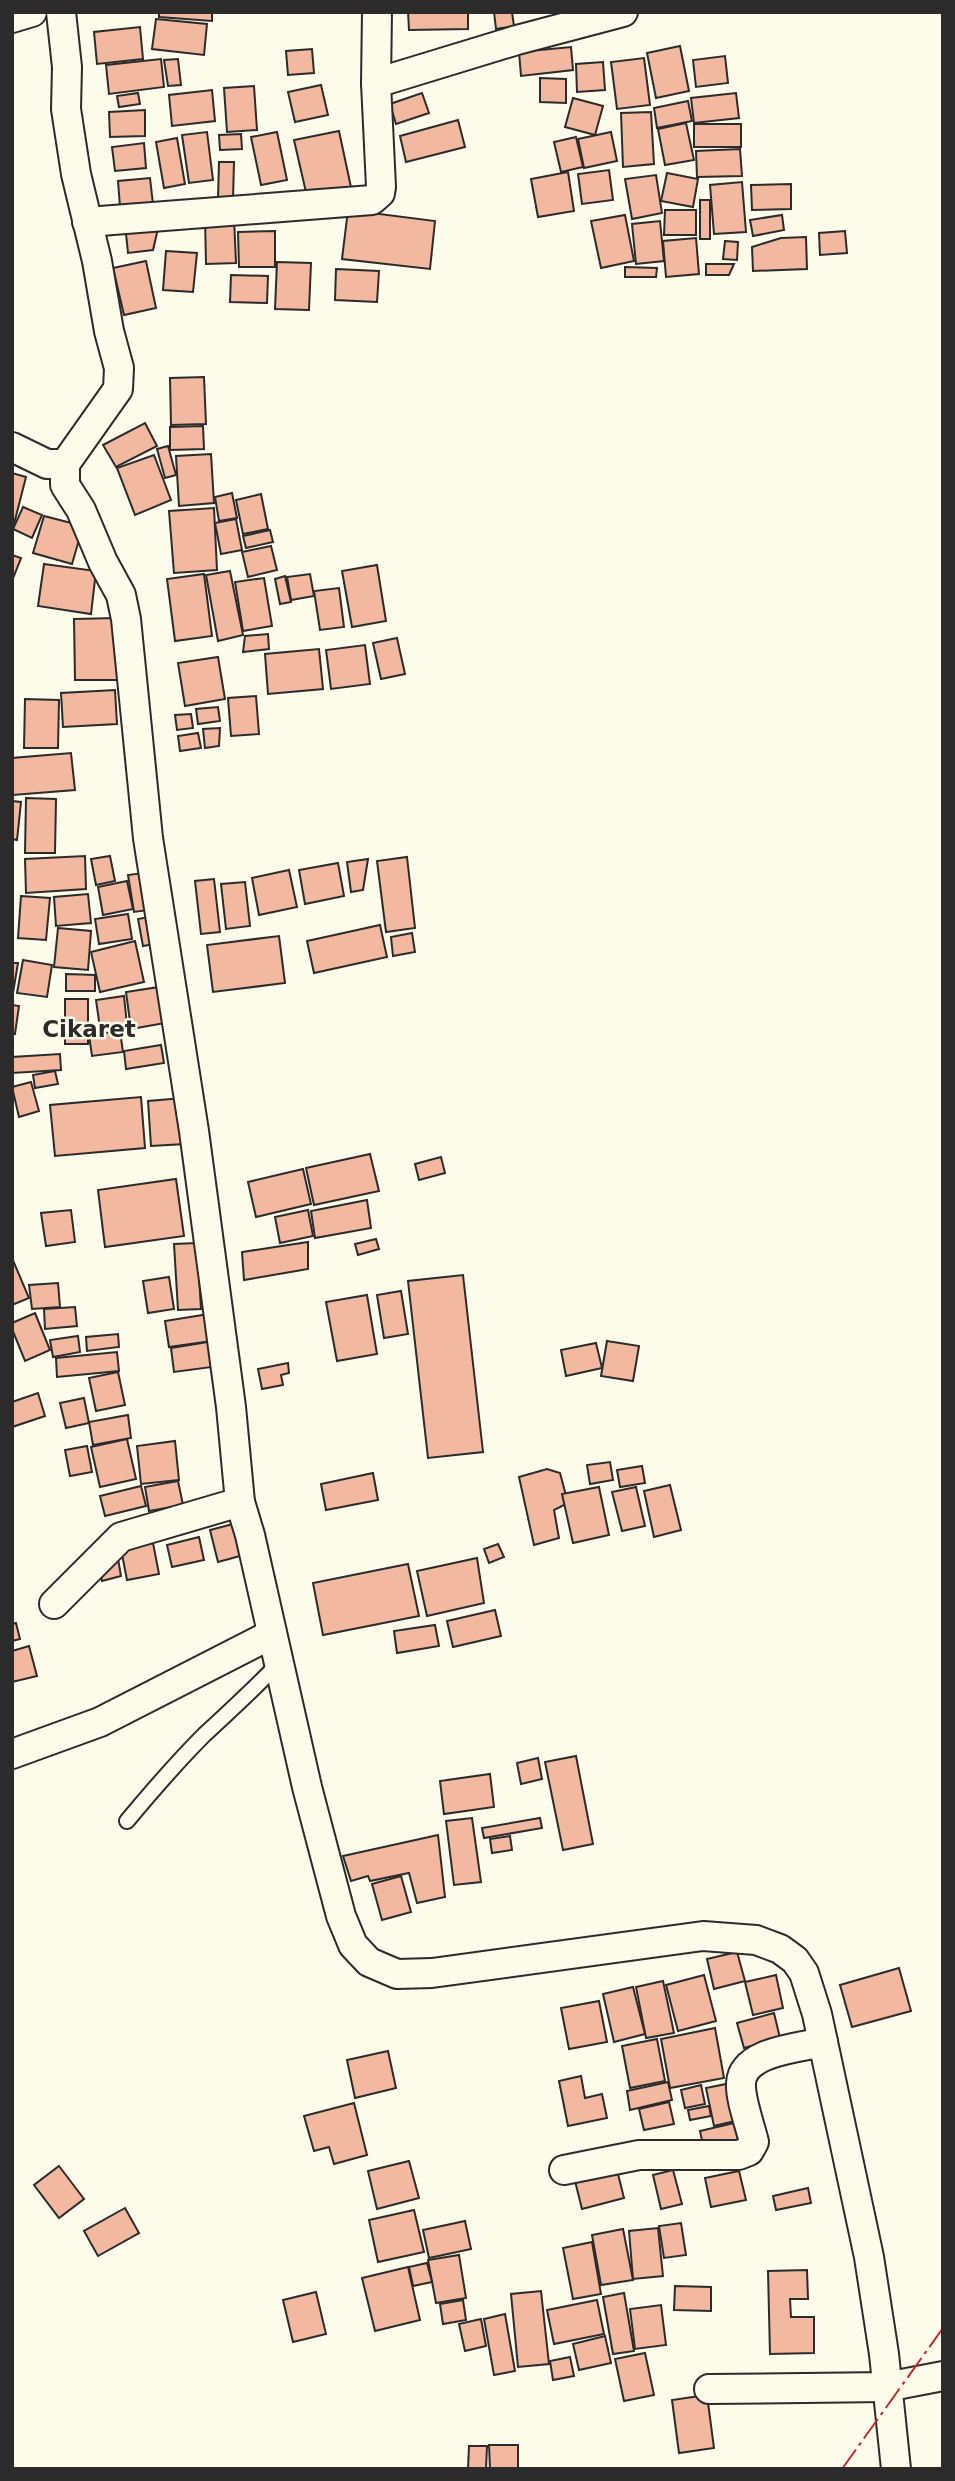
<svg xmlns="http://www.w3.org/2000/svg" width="955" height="2481" font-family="'DejaVu Sans',sans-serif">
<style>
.building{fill:#f2b8a0;stroke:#2b2b2b;stroke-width:2}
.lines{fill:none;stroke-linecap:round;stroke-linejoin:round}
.service-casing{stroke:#2b2b2b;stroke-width:18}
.minor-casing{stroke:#2b2b2b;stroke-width:32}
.service{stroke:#fdfbea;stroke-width:14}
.minor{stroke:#fdfbea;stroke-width:28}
.power{stroke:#c62828;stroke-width:2;stroke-dasharray:24 5 3.5 5;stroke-linecap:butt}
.labels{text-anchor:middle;stroke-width:5;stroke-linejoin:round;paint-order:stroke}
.quarter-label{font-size:23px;font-weight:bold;fill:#2b2b2b;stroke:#fdfbea}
</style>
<rect width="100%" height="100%" fill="#fdfbea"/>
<g class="building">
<polygon points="159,12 212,12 212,21 159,17"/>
<polygon points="408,12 468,12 468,29 409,30"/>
<polygon points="494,12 512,12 514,26 496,29"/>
<polygon points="156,19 207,24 204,55 152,49"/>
<polygon points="140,27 143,59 97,64 94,32"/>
<polygon points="680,46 689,91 656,98 647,53"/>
<polygon points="571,47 573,70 521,76 519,52"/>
<polygon points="312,49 314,73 288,75 286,51"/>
<polygon points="725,56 728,83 696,87 693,60"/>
<polygon points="644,58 650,105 617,109 611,62"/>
<polygon points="161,59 164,87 109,94 106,65"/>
<polygon points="178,59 181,85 168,86 164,60"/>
<polygon points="603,62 605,90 577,92 576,64"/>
<polygon points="540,78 566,79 566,103 540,102"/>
<polygon points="321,85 328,115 295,122 288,92"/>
<polygon points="254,86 257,130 227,132 224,88"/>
<polygon points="212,90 215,121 172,126 169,95"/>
<polygon points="138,93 140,104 119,107 117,96"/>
<polygon points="422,93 429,113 396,124 390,104"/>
<polygon points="736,93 739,118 694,123 691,98"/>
<polygon points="573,98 603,106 595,135 565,127"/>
<polygon points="688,101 692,121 657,128 654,108"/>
<polygon points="145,110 145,136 110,137 109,112"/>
<polygon points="651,112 654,164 623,167 621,113"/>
<polygon points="458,120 465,147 406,162 400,136"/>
<polygon points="686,123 694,160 665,165 658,129"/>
<rect x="694" y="124" width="47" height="23"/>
<polygon points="339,131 352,192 308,201 294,140"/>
<polygon points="207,132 213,180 189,183 182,135"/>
<polygon points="277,132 287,180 261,185 251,137"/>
<polygon points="611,132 617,161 584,168 578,139"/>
<polygon points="241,134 242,149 220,150 219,135"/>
<polygon points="576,137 583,167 561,172 554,142"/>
<polygon points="177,138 185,184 164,188 156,142"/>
<polygon points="144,143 146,168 115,171 112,147"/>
<polygon points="740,149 742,176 697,177 696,151"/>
<polygon points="219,162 234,162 233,199 218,199"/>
<polygon points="609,170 613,200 582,204 578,174"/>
<polygon points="568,172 574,211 538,217 531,179"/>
<polygon points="667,173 698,179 693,207 661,201"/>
<polygon points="656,175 662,213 632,219 625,179"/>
<polygon points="150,178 153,204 120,207 118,181"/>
<polygon points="742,182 746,232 714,234 710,185"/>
<polygon points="791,184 791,209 752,210 751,185"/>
<rect x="700" y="200" width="10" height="39"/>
<polygon points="348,210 435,221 430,269 342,259"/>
<polygon points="665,210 696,210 696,235 664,235"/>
<polygon points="625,215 634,261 601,268 591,221"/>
<polygon points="782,215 784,230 753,236 750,220"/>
<polygon points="234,217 236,263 206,264 205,218"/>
<polygon points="160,220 153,250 128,253 125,224"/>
<polygon points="660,221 664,261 636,264 632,224"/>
<polygon points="275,231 275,267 239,267 238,232"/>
<polygon points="845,231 847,253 820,255 819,233"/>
<polygon points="806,237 807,269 753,271 752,247 781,238"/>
<polygon points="696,238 699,274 666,277 663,241"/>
<polygon points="725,241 738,242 737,260 723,259"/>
<polygon points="166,251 197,253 193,292 163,290"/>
<polygon points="146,261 156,308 124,315 113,268"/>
<polygon points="277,262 311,263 309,310 275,309"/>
<polygon points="706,264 734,264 729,275 706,275"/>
<polygon points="625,267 657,268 656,277 625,277"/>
<polygon points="336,269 379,271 377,302 335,300"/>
<polygon points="231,275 268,276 267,303 230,302"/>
<polygon points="204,377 206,424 171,425 170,378"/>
<polygon points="145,423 157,446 116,467 103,445"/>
<polygon points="203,426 204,449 170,450 170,427"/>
<polygon points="168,446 176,475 165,478 157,449"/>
<polygon points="211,454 214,503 179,506 176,456"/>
<polygon points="154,455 171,500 135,515 117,468"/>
<polygon points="12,473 26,477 14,524 12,524"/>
<polygon points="232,493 237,518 219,521 215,497"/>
<polygon points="261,494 268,529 243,534 236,500"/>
<polygon points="23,507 42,515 32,538 13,529"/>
<polygon points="214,508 217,570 174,573 169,511"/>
<polygon points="44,516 83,526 72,564 33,553"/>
<polygon points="236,519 242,550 221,554 215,523"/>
<polygon points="270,530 273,542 246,548 243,536"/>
<polygon points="271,546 277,570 248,577 242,552"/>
<polygon points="12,555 21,558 12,581"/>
<polygon points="44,564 96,571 91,614 38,606"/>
<polygon points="377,565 386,621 352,627 342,571"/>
<polygon points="230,571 243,635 218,641 206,575"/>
<polygon points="204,574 212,636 175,641 167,579"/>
<polygon points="310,574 314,596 291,600 287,577"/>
<polygon points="285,576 291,602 280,604 275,579"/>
<polygon points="264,578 272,626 243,631 235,582"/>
<polygon points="339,588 344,627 320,630 314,591"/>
<polygon points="116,618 117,680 75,680 74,619"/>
<polygon points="268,634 269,649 243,652 245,636"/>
<polygon points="397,638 405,674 381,679 373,643"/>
<polygon points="365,645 370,684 331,689 326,650"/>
<polygon points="319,649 323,689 268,694 265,654"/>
<polygon points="218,657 225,699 185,706 178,663"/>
<polygon points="115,690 117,724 63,727 61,693"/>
<polygon points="256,696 259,734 231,736 228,698"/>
<polygon points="25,699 59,700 58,748 24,748"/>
<polygon points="218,707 220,721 198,724 196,709"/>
<polygon points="191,714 193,728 177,730 175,715"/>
<polygon points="220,728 219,746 205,748 203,729"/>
<polygon points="198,733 201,748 180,751 178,736"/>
<polygon points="71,753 75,790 13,795 12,758"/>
<polygon points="26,798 56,799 55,853 25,853"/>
<polygon points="12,801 21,802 17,840 12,839"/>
<polygon points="85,856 86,889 26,893 25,859"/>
<polygon points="110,856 115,881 96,885 91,859"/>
<polygon points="407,857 415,928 386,932 377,861"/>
<polygon points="368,859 363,890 351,892 347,862"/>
<polygon points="338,863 344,896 305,904 299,870"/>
<polygon points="289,870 297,907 259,915 252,878"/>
<polygon points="150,872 156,909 134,912 128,875"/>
<polygon points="214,879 220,932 201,934 195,881"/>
<polygon points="127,881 133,909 103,915 98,887"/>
<polygon points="245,882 250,926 226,929 221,884"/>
<polygon points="88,894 91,923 56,926 54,897"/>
<polygon points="21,896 50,898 46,940 18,938"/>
<polygon points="128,914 132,939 99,944 95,919"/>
<polygon points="155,916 160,943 143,946 138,919"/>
<polygon points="380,925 387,957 314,973 307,941"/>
<polygon points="58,928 91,931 88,970 54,967"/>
<polygon points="412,933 415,952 393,956 391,937"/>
<polygon points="279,936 285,983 213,992 207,945"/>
<polygon points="135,941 144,982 100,992 91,952"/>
<polygon points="23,960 52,965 47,997 17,993"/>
<polygon points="12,963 18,963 12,999"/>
<polygon points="66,974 95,975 95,991 66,991"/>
<polygon points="159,987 165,1023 131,1029 126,992"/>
<polygon points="124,996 127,1025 100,1028 96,1000"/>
<rect x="65" y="999" width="23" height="45"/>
<polygon points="12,1005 19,1006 15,1034 12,1033"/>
<polygon points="120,1031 123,1052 92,1056 89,1035"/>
<polygon points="161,1045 164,1063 126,1069 124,1051"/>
<polygon points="60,1054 61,1070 12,1073 12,1057"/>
<polygon points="55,1071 58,1084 35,1088 33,1075"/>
<polygon points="31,1082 39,1111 19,1117 12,1087"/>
<polygon points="141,1097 145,1148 55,1156 50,1105"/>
<polygon points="183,1098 185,1144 151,1146 148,1101"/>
<polygon points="370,1154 379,1191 314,1205 306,1168"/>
<polygon points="441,1157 445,1173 419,1180 415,1164"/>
<polygon points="303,1169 311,1204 256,1217 248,1182"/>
<polygon points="176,1179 184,1236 105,1247 98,1190"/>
<polygon points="367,1200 371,1228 315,1238 311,1211"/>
<polygon points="71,1210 75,1242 46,1246 41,1213"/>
<polygon points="308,1210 313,1236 280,1243 275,1217"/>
<polygon points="376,1239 379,1249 358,1255 355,1244"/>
<polygon points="308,1242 308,1269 244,1280 242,1252"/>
<polygon points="197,1243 201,1309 178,1310 174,1244"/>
<polygon points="12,1258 29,1298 12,1305"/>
<polygon points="463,1275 483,1452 428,1458 408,1281"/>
<polygon points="169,1277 174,1309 148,1313 143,1281"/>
<polygon points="58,1283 60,1307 32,1309 29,1285"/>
<polygon points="401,1291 408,1334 384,1338 377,1295"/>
<polygon points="367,1295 377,1354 337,1361 326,1302"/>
<polygon points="75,1307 77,1326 45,1329 44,1309"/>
<polygon points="35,1313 50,1350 25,1361 12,1329 12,1323"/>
<polygon points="209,1314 212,1341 169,1347 165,1321"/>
<polygon points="118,1334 119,1347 87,1351 86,1337"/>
<polygon points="78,1336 80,1352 53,1357 50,1340"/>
<polygon points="607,1341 639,1346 633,1381 601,1376"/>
<polygon points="208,1342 212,1367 174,1372 171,1348"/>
<polygon points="596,1343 602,1368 566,1376 561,1350"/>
<polygon points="117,1352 119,1371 57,1377 56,1358"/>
<polygon points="288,1363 289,1373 281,1375 283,1385 262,1389 258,1369"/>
<polygon points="118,1372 125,1405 96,1411 89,1378"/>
<polygon points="38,1393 45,1416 12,1427 12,1402"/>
<polygon points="84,1398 89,1423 66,1428 60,1403"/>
<polygon points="128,1415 131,1438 93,1445 89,1422"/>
<polygon points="127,1439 136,1479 100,1487 91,1447"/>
<polygon points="175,1441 179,1480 141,1484 137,1446"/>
<polygon points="87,1446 92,1472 70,1476 65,1450"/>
<polygon points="610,1462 613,1480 590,1484 587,1465"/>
<polygon points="642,1466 645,1483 620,1487 617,1470"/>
<polygon points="547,1469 560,1473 568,1503 554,1510 559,1538 534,1545 519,1477"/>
<polygon points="373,1473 378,1500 326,1510 321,1484"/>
<polygon points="178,1481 183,1505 149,1511 145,1487"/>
<polygon points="670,1485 681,1530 654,1537 644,1491"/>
<polygon points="141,1486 146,1506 105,1516 100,1496"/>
<polygon points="599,1487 609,1535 573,1543 562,1494"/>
<polygon points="636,1487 645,1526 622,1531 612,1492"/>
<polygon points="233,1524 240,1556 218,1562 210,1530"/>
<polygon points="199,1537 204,1560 172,1567 167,1545"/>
<polygon points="153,1543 159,1574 127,1580 121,1549"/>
<polygon points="498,1544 504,1557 489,1563 484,1549"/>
<polygon points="477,1558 484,1603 427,1616 417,1571"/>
<polygon points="118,1559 121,1576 102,1581 98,1563"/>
<polygon points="408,1564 419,1616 323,1635 313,1583"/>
<polygon points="495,1610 501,1636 453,1647 447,1621"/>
<polygon points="16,1623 20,1639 12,1641 12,1624"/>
<polygon points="435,1625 439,1646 397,1653 394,1631"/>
<polygon points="29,1646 37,1676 12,1682 12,1651"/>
<polygon points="576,1756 593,1844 563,1850 545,1762"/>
<polygon points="538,1758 542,1779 521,1784 517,1763"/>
<polygon points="490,1774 494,1807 444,1814 440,1781"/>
<polygon points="472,1818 481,1882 454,1885 446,1821"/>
<polygon points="540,1818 542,1828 484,1838 482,1828"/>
<polygon points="438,1835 445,1897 417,1903 409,1873 370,1881 368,1876 351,1881 343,1856"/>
<polygon points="510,1836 512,1850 492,1853 490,1839"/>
<polygon points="401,1876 411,1912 382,1920 372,1884"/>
<polygon points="737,1952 745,1981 714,1989 707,1959"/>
<polygon points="899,1968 911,2011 852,2027 840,1985"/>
<polygon points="704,1975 716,2021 678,2031 666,1985"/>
<polygon points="776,1975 783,2008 753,2015 745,1982"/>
<polygon points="663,1981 674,2033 646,2038 636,1987"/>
<polygon points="633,1987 645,2034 614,2042 603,1994"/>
<polygon points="599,2001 607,2042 569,2049 561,2008"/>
<polygon points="774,2013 780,2038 744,2048 737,2023"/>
<polygon points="715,2028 724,2078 670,2088 661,2039"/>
<polygon points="657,2039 665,2081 630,2088 622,2046"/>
<polygon points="388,2051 396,2088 355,2098 347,2060"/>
<polygon points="581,2076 585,2098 602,2094 607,2118 568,2126 559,2081"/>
<polygon points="668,2082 672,2100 630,2110 627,2091"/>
<polygon points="726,2084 735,2121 714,2126 706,2088"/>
<polygon points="701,2085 705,2104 685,2108 681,2090"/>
<polygon points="669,2102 674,2124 644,2130 639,2109"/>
<polygon points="354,2103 367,2155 334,2164 329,2147 314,2151 304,2116"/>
<polygon points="709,2106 711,2116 690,2120 688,2110"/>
<polygon points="734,2123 739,2143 704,2150 700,2131"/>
<polygon points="409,2161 419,2198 377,2209 368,2171"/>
<polygon points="615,2162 624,2198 582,2209 573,2173"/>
<polygon points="59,2166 84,2199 59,2218 34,2185"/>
<polygon points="673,2170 682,2204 661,2209 653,2175"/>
<polygon points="739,2171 746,2200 711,2207 705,2178"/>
<polygon points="808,2188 811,2203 776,2210 773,2196"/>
<polygon points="125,2208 139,2233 98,2256 84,2231"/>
<polygon points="414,2210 424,2252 378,2262 369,2220"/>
<polygon points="465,2221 471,2249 429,2258 423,2230"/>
<polygon points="681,2223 686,2255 664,2258 659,2226"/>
<polygon points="658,2228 663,2276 633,2279 629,2231"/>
<polygon points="623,2229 633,2280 601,2285 592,2235"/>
<polygon points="592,2242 601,2294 573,2299 563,2248"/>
<polygon points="459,2255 466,2298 436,2303 428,2260"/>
<polygon points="427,2263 432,2282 413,2286 409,2267"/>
<polygon points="408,2267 420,2320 375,2331 362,2278"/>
<polygon points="807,2270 808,2299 790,2299 791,2317 814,2317 814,2353 770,2354 768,2271"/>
<polygon points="675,2286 711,2287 711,2311 674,2310"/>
<polygon points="541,2291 549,2364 518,2367 511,2294"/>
<polygon points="316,2292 326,2334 293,2342 283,2300"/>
<polygon points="624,2293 634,2351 613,2354 603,2297"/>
<polygon points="463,2300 466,2320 443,2324 440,2304"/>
<polygon points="597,2300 604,2334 554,2344 547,2310"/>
<polygon points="661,2305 666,2345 635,2349 630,2309"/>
<polygon points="505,2314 515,2371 494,2375 484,2319"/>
<polygon points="481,2319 486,2346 465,2351 459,2324"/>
<polygon points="605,2336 611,2363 579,2370 573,2344"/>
<polygon points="645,2353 654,2395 624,2401 615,2359"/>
<polygon points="570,2357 574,2376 553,2380 550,2361"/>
<polygon points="707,2395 714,2448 679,2453 672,2400"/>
<polygon points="489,2445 518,2445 518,2469 490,2469"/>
<polygon points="469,2446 487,2446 486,2469 468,2469"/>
</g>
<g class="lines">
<g class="service-casing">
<path id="service" d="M 127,1821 C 152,1791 177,1762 204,1735 C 230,1711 255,1688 279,1663"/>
</g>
<g class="minor-casing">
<g id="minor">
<polyline points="61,12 67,67 66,109 76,174 97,261 109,331 119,368 118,389 65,464 65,485 81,510 103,562 121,595 126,619 148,838 194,1131 231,1407 240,1502 250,1535 307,1787 341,1916 353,1945 369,1962 397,1974 432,1973 703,1936 756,1940 780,1949 795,1960 804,1973 817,2014 869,2257 884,2354 896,2469"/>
<polyline points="12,18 32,12"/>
<polyline points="376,83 517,40 623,12"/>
<polyline points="87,222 372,200 380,193 381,187 376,83 377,12"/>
<polyline points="12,447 47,464 65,464"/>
<polyline points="54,1604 121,1537 240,1502"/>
<polyline points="12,1754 100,1722 272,1634"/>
<path d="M 564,2170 L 639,2155 L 739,2155 L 749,2151 L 754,2142 C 750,2125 740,2099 741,2083 C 743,2051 799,2048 823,2042"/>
<polyline points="709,2389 886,2387 943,2376"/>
</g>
</g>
<use href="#service" class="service"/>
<use href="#minor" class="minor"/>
<polyline class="power" points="842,2469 943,2328"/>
</g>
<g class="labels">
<g class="quarter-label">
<text x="89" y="1037">Cikaret</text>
</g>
</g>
<rect width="955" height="2481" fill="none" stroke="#2b2b2b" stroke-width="28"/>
</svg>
